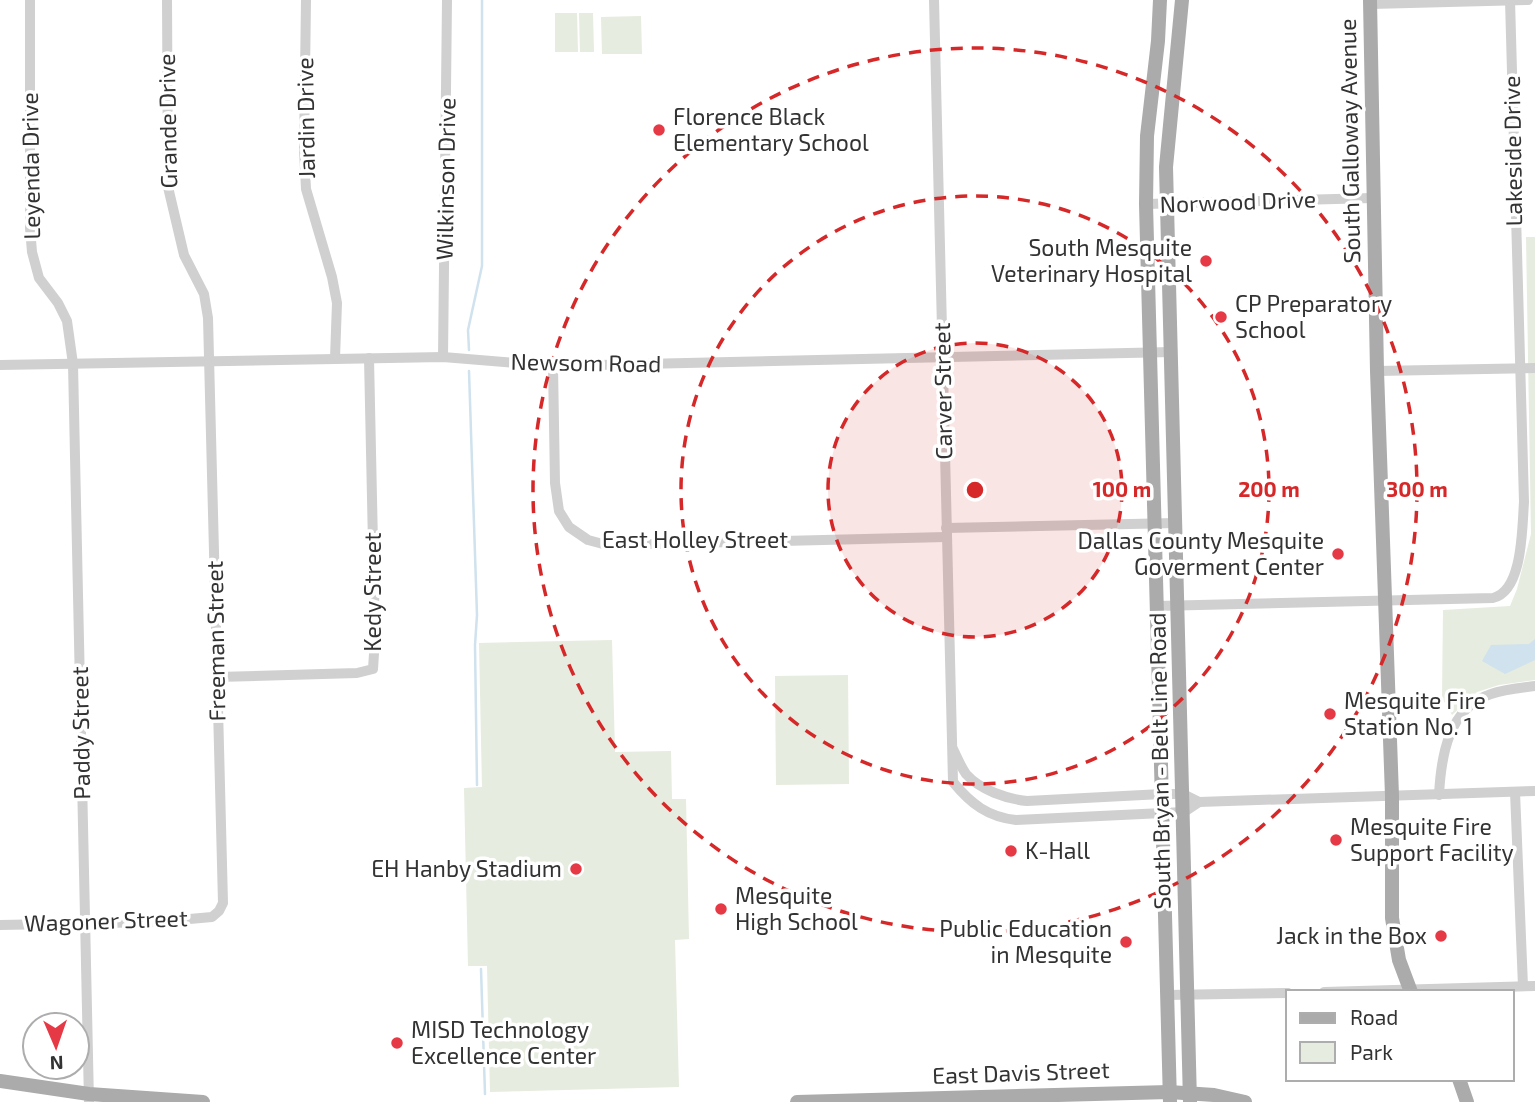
<svg xmlns="http://www.w3.org/2000/svg" width="1535" height="1102" font-family="'Exo 2',sans-serif">
<style>
.green{fill:#e6ecdf}
.water{fill:#cfe2ee}
.lines{fill:none;stroke-linecap:round;stroke-linejoin:round}
.stream{stroke:#cfe2ee;stroke-width:2.5}
.minor{stroke:#d0d0d0;stroke-width:10}
.major{stroke:#ababab;stroke-width:14}
.ring{fill:none;stroke:#d62828;stroke-width:3.5;stroke-dasharray:12 9}
.poi-dot{fill:#e63946;stroke:#fff;stroke-width:2.5}
.labels{text-anchor:middle;stroke-width:7;stroke-linejoin:round;paint-order:stroke}
.poi-label{font-size:23px;fill:#333;stroke:#fff;text-anchor:start}
.street-label{font-size:23px;fill:#333;stroke:#fff}
.centre{fill:#d62828;stroke:#fff;stroke-width:3.5}
.ring-label{font-size:21px;text-anchor:middle;font-weight:bold;fill:#d62828;stroke:#fff;stroke-width:7;stroke-linejoin:round;paint-order:stroke}
</style>
<rect width="100%" height="100%" fill="#fff"/>
<g class="green">
<polygon points="555,13 577,13 578,52 555,52"/>
<polygon points="579,13 593,13 594,52 580,52"/>
<polygon points="641,16 642,54 602,54 601,17"/>
<polygon points="1526,237 1535,237 1535,680 1499,685 1477,692 1452,715 1442,698 1443,610 1510,606 1517,589 1531,534"/>
<polygon points="612,640 615,752 671,751 672,799 686,799 689,939 675,940 679,1087 490,1092 487,966 468,966 464,788 482,787 479,643"/>
<polygon points="848,675 849,784 776,785 775,676"/>
</g>
<polygon class="water" points="1535,639 1535,660 1505,674 1482,661 1491,645 1529,644"/>
<g class="lines">
<g class="stream">
<polyline points="469,350 468,330 482,266 482,0"/>
<polyline points="469,371 477,615 475,645 477,785"/>
<polyline points="481,969 485,1094"/>
</g>
<g class="minor">
<polyline points="30,0 30,228 32,252 39,278 58,303 67,321 73,364 89,1102"/>
<polyline points="306,0 304,150 306,189 332,277 337,303 335,358"/>
<path d="M 934,0 L 953,782 C 971,804 988,817 1016,820 L 1184,812 L 1199,802"/>
<polyline points="1371,4 1528,0"/>
<polyline points="1146,204 1373,198"/>
<polyline points="443,357 447,0"/>
<polyline points="0,365 443,357 553,366 1172,352"/>
<polyline points="553,366 555,483 559,511 569,527 588,540 603,544 652,544 946,537"/>
<polyline points="1377,371 1535,368"/>
<polyline points="946,528 1176,523"/>
<path d="M 1157,606 L 1493,598 C 1523,591 1522,528 1524,502 L 1510,0"/>
<polyline points="217,677 357,673 373,669 375,638 369,358"/>
<path d="M 953,749 C 957,757 961,767 966,774 C 980,790 1007,799 1027,801 L 1162,794 L 1183,794 L 1199,802 L 1535,791"/>
<polyline points="1515,792 1523,986"/>
<path d="M 1439,795 C 1441,757 1448,708 1491,694 C 1505,689 1521,688 1535,686"/>
<polyline points="0,925 156,922 212,917 219,911 223,903 208,318 204,294 184,255 168,187 167,0"/>
<polyline points="1324,992 1535,986"/>
<polyline points="1166,995 1288,993"/>
</g>
<g class="major">
<polyline points="1160,0 1158,41 1147,136 1146,204 1170,1102"/>
<polyline points="1182,0 1166,167 1190,1102"/>
<polyline points="1370,0 1377,371 1392,796 1392,918 1399,960 1411,992"/>
<polyline points="1459,1079 1467,1102"/>
<polyline points="0,1081 89,1094 203,1102"/>
<polyline points="797,1102 1169,1092 1214,1095 1245,1102"/>
</g>
</g>
<circle cx="975" cy="490" r="147" fill="#d62828" fill-opacity=".12"/>
<g class="ring">
<circle cx="975" cy="490" r="147"/>
<circle cx="975" cy="490" r="294"/>
<circle cx="975" cy="490" r="442"/>
</g>
<g class="poi-dot">
<circle cx="659" cy="130" r="7"/>
<circle cx="1206" cy="261" r="7"/>
<circle cx="1221" cy="317" r="7"/>
<circle cx="1338" cy="554" r="7"/>
<circle cx="1330" cy="714" r="7"/>
<circle cx="1336" cy="840" r="7"/>
<circle cx="1011" cy="851" r="7"/>
<circle cx="576" cy="869" r="7"/>
<circle cx="721" cy="909" r="7"/>
<circle cx="1441" cy="936" r="7"/>
<circle cx="1126" cy="942" r="7"/>
<circle cx="397" cy="1043" r="7"/>
</g>
<g class="labels">
<g class="poi-label">
<text x="673" y="125">Florence Black<tspan x="673" dy="26">Elementary School</tspan></text>
<text x="1192" y="256" text-anchor="end">South Mesquite<tspan x="1192" dy="26">Veterinary Hospital</tspan></text>
<text x="1235" y="312">CP Preparatory<tspan x="1235" dy="26">School</tspan></text>
<text x="1324" y="549" text-anchor="end">Dallas County Mesquite<tspan x="1324" dy="26">Goverment Center</tspan></text>
<text x="1344" y="709">Mesquite Fire<tspan x="1344" dy="26">Station No. 1</tspan></text>
<text x="1350" y="835">Mesquite Fire<tspan x="1350" dy="26">Support Facility</tspan></text>
<text x="1025" y="859">K-Hall</text>
<text x="562" y="877" text-anchor="end">EH Hanby Stadium</text>
<text x="735" y="904">Mesquite<tspan x="735" dy="26">High School</tspan></text>
<text x="1112" y="937" text-anchor="end">Public Education<tspan x="1112" dy="26">in Mesquite</tspan></text>
<text x="1427" y="944" text-anchor="end">Jack in the Box</text>
<text x="411" y="1038">MISD Technology<tspan x="411" dy="26">Excellence Center</tspan></text>
</g>
<g class="street-label">
<text transform="translate(306 118) rotate(-91)" y="8">Jardin Drive</text>
<text transform="translate(168 121) rotate(-91)" y="8">Grande Drive</text>
<text transform="translate(1350 141) rotate(-91)" y="8">South Galloway Avenue</text>
<text transform="translate(1513 151) rotate(-91)" y="8">Lakeside Drive</text>
<text transform="translate(31 166) rotate(-91)" y="8">Leyenda Drive</text>
<text transform="translate(446 179) rotate(-89)" y="8">Wilkinson Drive</text>
<text transform="translate(1238 202) rotate(-2)" y="8">Norwood Drive</text>
<text transform="translate(586 363) rotate(1)" y="8">Newsom Road</text>
<text transform="translate(943 391) rotate(-91)" y="8">Carver Street</text>
<text x="695" y="548">East Holley Street</text>
<text transform="translate(373 592) rotate(-90)" y="8">Kedy Street</text>
<text transform="translate(216 641) rotate(-91)" y="8">Freeman Street</text>
<text transform="translate(81 733) rotate(-91)" y="8">Paddy Street</text>
<text transform="translate(1160 761) rotate(-91)" y="8">South Bryan - Belt Line Road</text>
<text transform="translate(106 921) rotate(-2)" y="8">Wagoner Street</text>
<text transform="translate(1021 1073) rotate(-2)" y="8">East Davis Street</text>
</g>
</g>
<circle cx="975" cy="490" r="10" class="centre"/>
<g class="ring-label">
<text x="1122" y="497">100 m</text>
<text x="1269" y="497">200 m</text>
<text x="1417" y="497">300 m</text>
</g>
<rect x="1286" y="990" width="228" height="91" fill="#ffffff" stroke="#adadad" stroke-width="2"/>
<rect x="1300" y="1013" width="35" height="10" fill="#ababab" stroke="#adadad" stroke-width="2"/>
<text x="1350" y="1025" font-size="21" fill="#333333">Road</text>
<rect x="1300" y="1042" width="35" height="21" fill="#e6ecdf" stroke="#adadad" stroke-width="2"/>
<text x="1350" y="1060" font-size="21" fill="#333333">Park</text>
<g transform="translate(56 1046) rotate(178)"><circle r="33" fill="#ffffff" stroke="#adadad" stroke-width="2"/>
<path d="M0-5L12 26L0 18L-12 26Z" fill="#e63946"/>
<text y="-10" font-size="19" font-weight="bold" text-anchor="middle" fill="#333333">N</text>
</g>
</svg>
